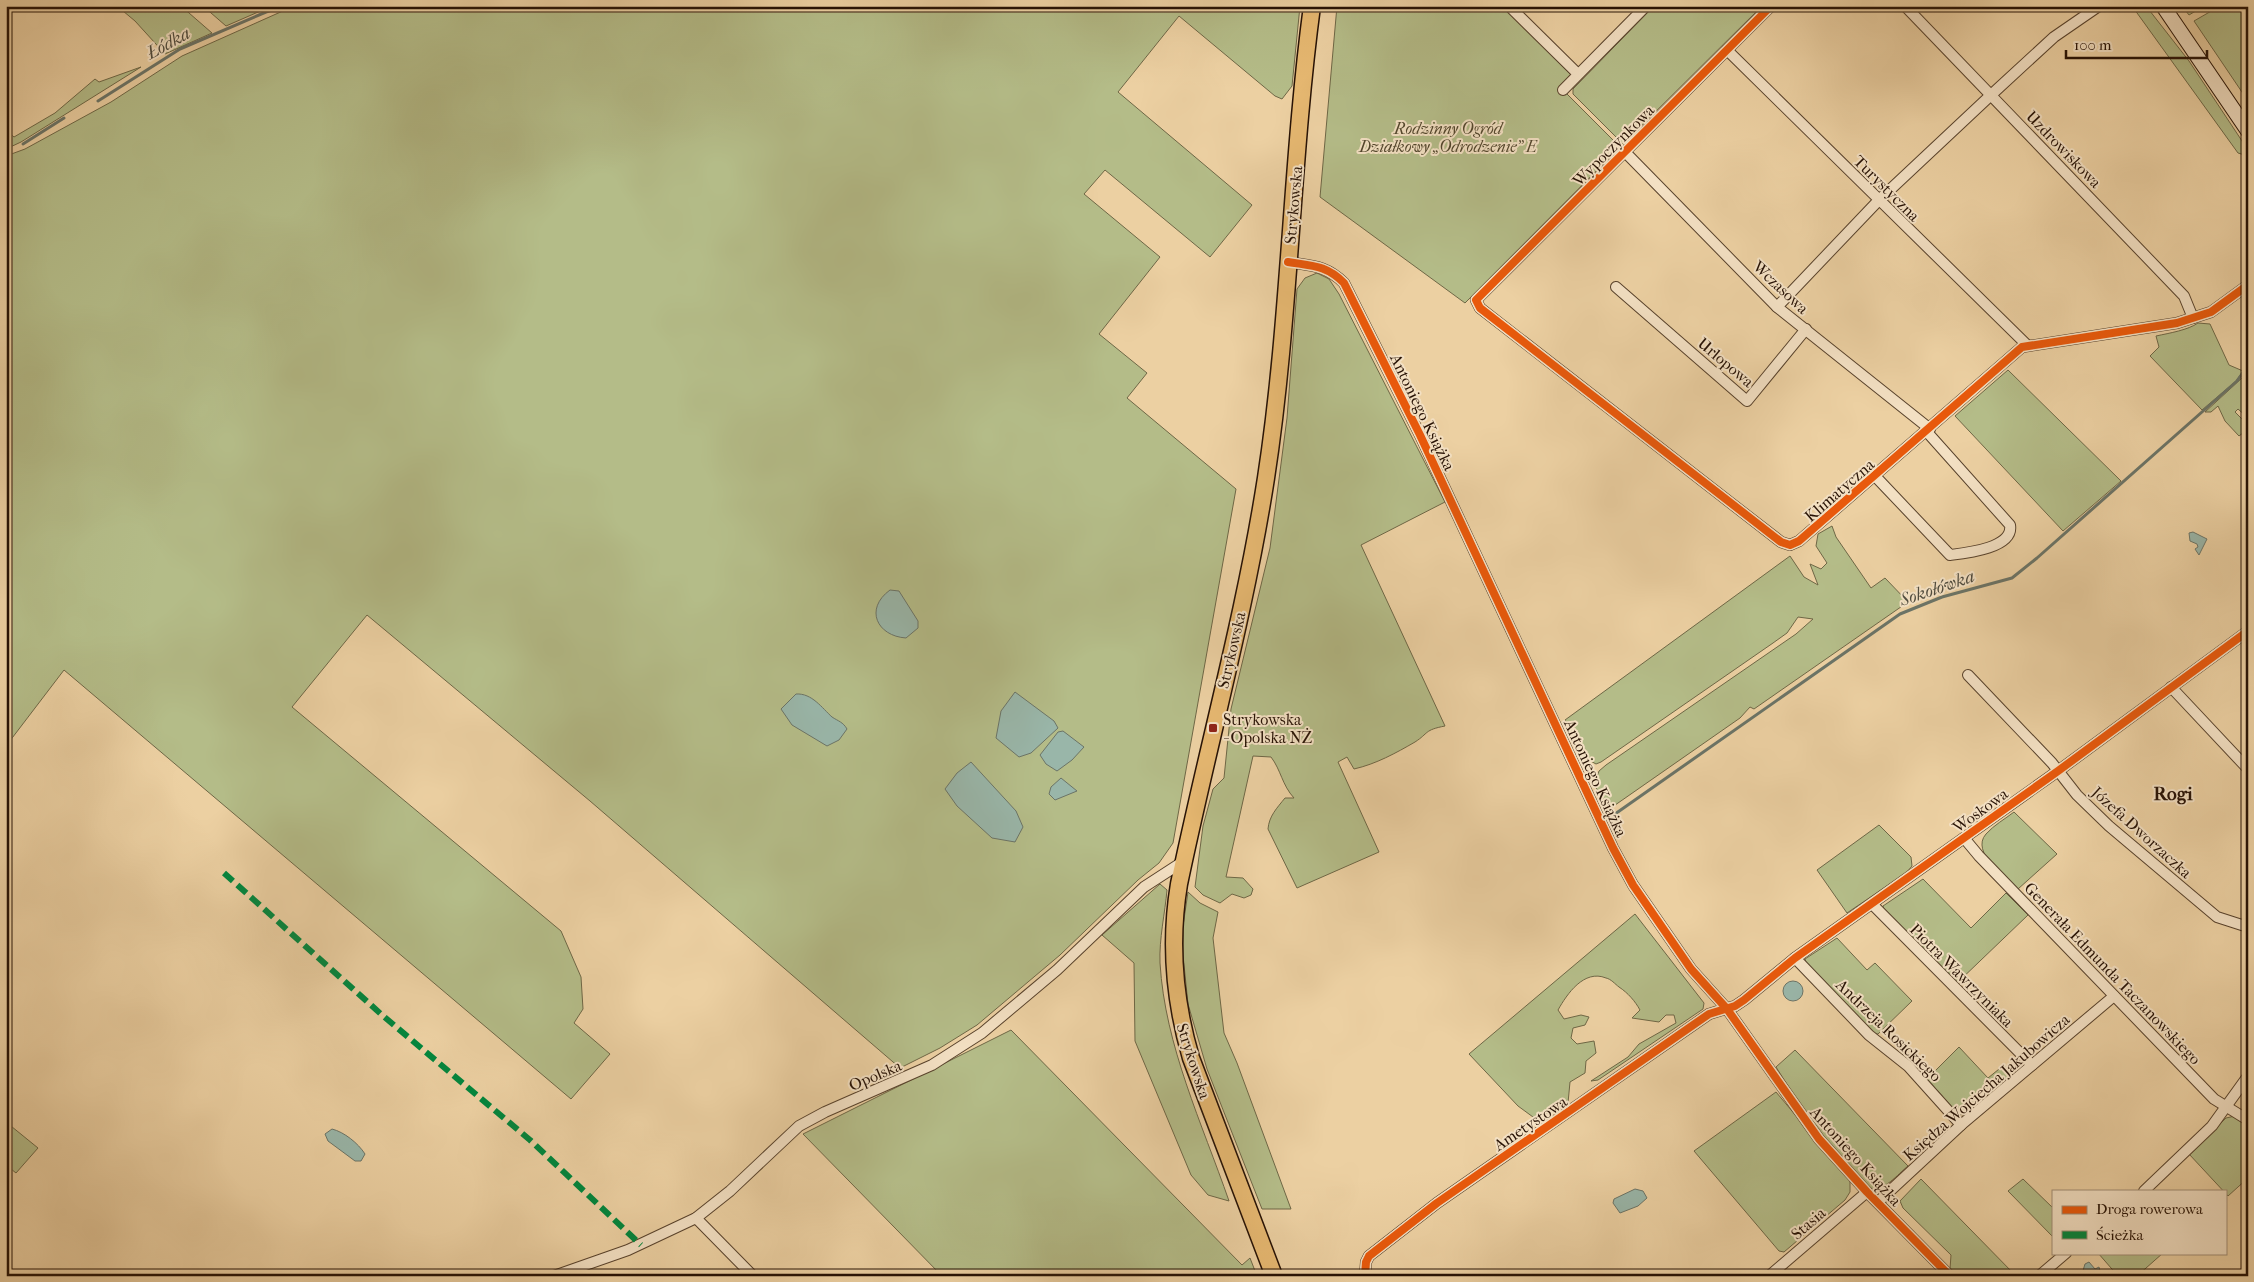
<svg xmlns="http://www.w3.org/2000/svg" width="2254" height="1282" font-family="'IM FELL French Canon',serif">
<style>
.green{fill:#b4bc88;stroke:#6e6746}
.water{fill:#99b6a9;stroke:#6b7467}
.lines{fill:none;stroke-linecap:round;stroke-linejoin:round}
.stream{stroke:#6b7467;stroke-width:3}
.street-casing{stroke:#58422c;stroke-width:12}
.secondary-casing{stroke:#271205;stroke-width:16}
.primary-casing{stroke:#271205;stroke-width:19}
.street{stroke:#f3e0c3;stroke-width:10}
.secondary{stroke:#f3e0c3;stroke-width:14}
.primary{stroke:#e6b871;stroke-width:16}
.quiet{stroke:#00873e;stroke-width:6;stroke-dasharray:12 6;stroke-linecap:butt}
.cycleway-casing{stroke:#f3e0c3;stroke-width:11}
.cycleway{stroke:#e8590c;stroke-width:8}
.poi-dot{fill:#8f2418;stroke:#f3e0c3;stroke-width:2}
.labels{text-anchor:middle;stroke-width:4;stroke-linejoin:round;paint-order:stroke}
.park-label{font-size:16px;font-style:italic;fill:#51452c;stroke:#f3e0c3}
.street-label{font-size:16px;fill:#271205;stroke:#f3e0c3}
.poi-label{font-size:16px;fill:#271205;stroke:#f3e0c3;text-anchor:start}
.water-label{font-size:18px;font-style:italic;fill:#4f4b3e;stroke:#f3e0c3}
.quarter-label{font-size:19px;font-weight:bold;fill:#271205;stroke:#f3e0c3}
</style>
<rect width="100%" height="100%" fill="#ecd0a2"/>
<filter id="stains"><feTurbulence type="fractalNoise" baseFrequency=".004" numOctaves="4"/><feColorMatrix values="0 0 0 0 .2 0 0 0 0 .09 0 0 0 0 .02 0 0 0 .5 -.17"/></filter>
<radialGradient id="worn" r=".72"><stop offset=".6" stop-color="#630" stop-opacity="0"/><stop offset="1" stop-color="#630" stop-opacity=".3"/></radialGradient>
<g class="green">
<polygon points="117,6 181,6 212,33 165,54 135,21"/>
<polygon points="203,6 272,6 226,26"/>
<polygon points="294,6 1300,6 1292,86 1282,99 1275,96 1179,16 1118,92 1252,205 1210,257 1105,170 1084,194 1160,257 1099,334 1147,373 1127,398 1236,489 1173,843 1159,863 1138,880 1060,955 977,1025 940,1048 900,1068 590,801 367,615 292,707 561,931 581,977 583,1009 574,1023 610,1054 571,1099 64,670 6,746 6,156 25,149 111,102 182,56"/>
<polygon points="1337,6 1502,6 1571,75 1560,87 1620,147 1465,303 1320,197"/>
<polygon points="1654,6 1762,6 1623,144 1573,94 1573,89"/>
<polygon points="2132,6 2146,6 2189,61 2248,150 2248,156 2238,153"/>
<polygon points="2182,6 2204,6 2189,15"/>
<polygon points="2220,6 2248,6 2248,101 2194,21"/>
<polygon points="141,67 21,142 6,149 6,130 14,137 55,113 95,79 99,82"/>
<path d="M 1317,273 L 1329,279 L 1339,294 L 1445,502 L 1361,545 L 1445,726 C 1424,730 1429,733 1415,742 C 1396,753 1376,764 1354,769 L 1347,757 L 1338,762 L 1379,852 L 1297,888 L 1268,829 C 1269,816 1277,808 1285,798 L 1294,798 C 1282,785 1281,770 1271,757 L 1253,756 L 1226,877 L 1243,878 L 1253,889 L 1251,895 L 1244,898 L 1232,894 L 1220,903 L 1203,895 L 1195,887 L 1203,826 L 1213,789 L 1224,778 L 1231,709 L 1270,548 L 1287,418 L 1297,289 L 1305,278 Z"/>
<path d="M 2198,323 L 2210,324 L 2229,365 L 2243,371 L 2236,381 L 2202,410 L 2150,356 L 2159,347 L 2156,336 C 2170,333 2188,330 2198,323 Z"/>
<polygon points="2008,370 2121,481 2063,531 1955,416"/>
<polygon points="2248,370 2248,418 2238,409 2235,412 2248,425 2248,429 2239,436 2225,421 2218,406 2211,412 2205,412 2242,378"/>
<polygon points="1832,526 1836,537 1871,588 1885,578 1908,602 1754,709 1750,707 1740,718 1608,810 1594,784 1599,771 1606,765 1796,634 1813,619 1798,617 1787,633 1773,643 1601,762 1596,764 1580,755 1565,720 1790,556 1804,577 1818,585 1810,564 1821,569 1827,563 1816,546 1818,534"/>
<path d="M 2014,812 L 2057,854 L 2018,889 C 2006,879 1970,852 1986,834 C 1994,825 2005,819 2014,812 Z"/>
<polygon points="1879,825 1911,857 1912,866 1906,873 1847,913 1817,870"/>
<polygon points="1923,879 1971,928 2006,893 2028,915 1956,984 1884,910 1883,906"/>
<path d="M 1160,884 L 1167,890 C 1165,913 1159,939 1160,963 C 1165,1046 1202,1123 1229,1201 L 1208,1195 L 1191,1175 L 1135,1041 L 1134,963 L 1102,935 Z"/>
<polygon points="1188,892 1200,903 1218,912 1213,938 1224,1033 1237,1063 1291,1209 1262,1209 1207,1069 1188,1004 1183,955 1183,926"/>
<path d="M 1635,914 L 1704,1003 L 1703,1009 L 1598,1080 L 1591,1081 L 1628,1057 L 1639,1044 L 1676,1023 L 1674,1015 L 1666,1015 L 1659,1022 L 1632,1018 L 1640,1010 C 1635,1001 1628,993 1619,987 C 1615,984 1611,979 1606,978 C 1584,969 1567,994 1558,1010 L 1564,1019 L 1581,1015 L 1589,1017 L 1585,1025 L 1573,1028 L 1571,1038 L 1577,1044 L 1594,1041 L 1596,1053 L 1586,1061 L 1585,1073 L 1570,1082 L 1568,1103 L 1556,1111 L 1533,1117 L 1518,1106 L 1469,1054 Z"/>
<polygon points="1837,938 1867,970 1875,963 1912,1001 1878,1034 1874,1034 1806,963 1805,959"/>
<polygon points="1011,1030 1242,1265 1250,1258 1257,1276 942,1276 803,1134"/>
<polygon points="1959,1047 1988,1078 2004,1065 2012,1074 2011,1077 1963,1115 1958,1114 1927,1079"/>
<path d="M 1795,1050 L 1908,1166 C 1898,1174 1884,1192 1869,1189 L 1814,1127 L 1776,1067 Z"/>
<polygon points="1776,1092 1850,1180 1850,1192 1845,1200 1784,1252 1779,1251 1694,1151"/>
<polygon points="2235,1116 2248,1127 2248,1178 2228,1196 2189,1154 2226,1118"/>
<polygon points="6,1122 38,1148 16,1173 6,1165"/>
<polygon points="1921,1179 2016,1276 1957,1276 1950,1269 1951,1255 1903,1208 1900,1201"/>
<polygon points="2023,1179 2053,1208 2053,1237 2008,1191"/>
<polygon points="2098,1253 2163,1253 2137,1276 2118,1276"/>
</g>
<g class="water">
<polygon points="2193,532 2207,539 2199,555 2195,549 2198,547 2197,544 2190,541 2189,533"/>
<path d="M 890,590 L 899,591 L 918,621 L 918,628 L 906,638 C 877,636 864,609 890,590 Z"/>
<polygon points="1015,692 1054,721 1058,728 1031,753 1019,757 996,738 1001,711"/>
<path d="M 796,694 C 812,693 822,708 832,717 C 838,721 843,722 847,729 L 839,740 L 827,746 L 792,725 L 781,709 Z"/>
<polygon points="1063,731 1084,747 1072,760 1057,771 1046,764 1040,755 1058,732"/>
<polygon points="971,762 1016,811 1023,827 1015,842 992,838 957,806 945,789 957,773"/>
<polygon points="1061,778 1077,791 1055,800 1049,794 1051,787"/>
<circle cx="1793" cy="991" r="10"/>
<path d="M 332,1129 C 344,1132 358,1143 365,1154 L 361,1161 L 355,1161 L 328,1141 L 325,1134 Z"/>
<polygon points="1635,1189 1643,1191 1647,1198 1638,1206 1620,1213 1613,1203 1614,1199"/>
<polygon points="2089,1262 2095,1269 2099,1267 2101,1275 2088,1276 2086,1271 2082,1274 2085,1264"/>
</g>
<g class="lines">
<g class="stream">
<polyline points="98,101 180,49 266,12 283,6"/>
<polyline points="23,144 64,118"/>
<polyline points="1615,814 1900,614 1942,597 2012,578 2037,558 2237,381 2248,366"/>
</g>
<g class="street-casing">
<g id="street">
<polyline points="1509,6 1578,74"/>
<polyline points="1771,6 1476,300 1480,308 1781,542 1790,545 1799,541 2022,347 2177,323 2211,312 2248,285"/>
<polyline points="1905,6 2184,296 2193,318"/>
<polyline points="1727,50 2027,345"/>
<polyline points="1563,90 1646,6"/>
<polyline points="1625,152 1777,307 1930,429"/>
<path d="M 1288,262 C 1312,266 1326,265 1344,283 L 1420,435 L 1613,848 L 1633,885 L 1691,969 L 1727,1009 L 1819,1139 L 1867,1192 L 1950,1276"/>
<polyline points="1616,287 1747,401 1806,329"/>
<polyline points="1777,307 1878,201 1991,95 2054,37 2099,6"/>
<path d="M 1875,476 L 1950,555 C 1967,553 2014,548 2010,525 L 1927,432"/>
<polyline points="1968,675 2052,763 2077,795 2109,826 2217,917 2248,927"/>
<polyline points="2171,687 2248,769"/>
<polyline points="1964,838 1979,856 2214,1099 2248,1120"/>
<polyline points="1873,905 2032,1065"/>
<polyline points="1795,958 1869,1035 1908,1066 1961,1125"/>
<polyline points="2144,1191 2212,1126 2248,1076"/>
<polyline points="1878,1202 1961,1125 2114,996"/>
<polyline points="696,1218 753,1276"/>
<polyline points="554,1276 628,1250 696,1218 730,1191 799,1126 825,1112 932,1065 982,1033 1057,970 1144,887 1184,861"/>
<polyline points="1365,1276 1366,1262 1369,1256 1437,1203 1709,1014 1735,1006 1744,1000 1795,958 2058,771 2248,631"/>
<polyline points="1769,1276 1867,1192"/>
<polyline points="2039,1276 2066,1253"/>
</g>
</g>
<g class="secondary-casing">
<polyline id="secondary" points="2163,6 2248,131"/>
</g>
<g class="primary-casing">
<path id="primary" d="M 1274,1276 L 1191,1058 C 1174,1000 1169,944 1179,884 C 1207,749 1245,614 1266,478 C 1290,322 1291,163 1312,6"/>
</g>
<use href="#street" class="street"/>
<use href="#secondary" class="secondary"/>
<use href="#primary" class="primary"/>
<polyline class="quiet" points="224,873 382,1015 530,1140 641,1245"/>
<g class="cycleway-casing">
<g id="cycleway">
<polyline points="1771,6 1476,300 1480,308 1781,542 1790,545 1799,541 2022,347 2177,323 2211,312 2248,285"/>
<path d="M 1288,262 C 1312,266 1326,265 1344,283 L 1420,435 L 1613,848 L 1633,885 L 1691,969 L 1727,1009 L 1819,1139 L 1867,1192 L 1950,1276"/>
<polyline points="1365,1276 1366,1262 1369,1256 1437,1203 1709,1014 1735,1006 1744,1000 1795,958 2058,771 2248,631"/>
</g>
</g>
<use href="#cycleway" class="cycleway"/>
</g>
<rect class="poi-dot" x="1208" y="723" width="10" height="10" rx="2.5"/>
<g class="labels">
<g class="park-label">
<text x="1448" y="134">Rodzinny Ogród<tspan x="1448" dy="18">Działkowy „Odrodzenie” E</tspan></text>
</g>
<g class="street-label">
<text transform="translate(1613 145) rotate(-45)" y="6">Wypoczynkowa</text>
<text transform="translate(2064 149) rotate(46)" y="6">Uzdrowiskowa</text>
<text transform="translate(1887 188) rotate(45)" y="6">Turystyczna</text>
<text transform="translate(1293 205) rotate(-85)" y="6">Strykowska</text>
<text transform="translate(1781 287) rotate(43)" y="6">Wczasowa</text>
<text transform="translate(1726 362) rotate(40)" y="6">Urlopowa</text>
<text transform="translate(1423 412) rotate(64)" y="6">Antoniego Książka</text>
<text transform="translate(1839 490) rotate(-41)" y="6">Klimatyczna</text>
<text transform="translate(1231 650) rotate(-77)" y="6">Strykowska</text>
<text transform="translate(1596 778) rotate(65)" y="6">Antoniego Książka</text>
<text transform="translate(1980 810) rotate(-36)" y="6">Woskowa</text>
<text transform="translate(2142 832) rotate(42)" y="6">Józefa Dworzaczka</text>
<text transform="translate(2113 973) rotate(46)" y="6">Generała Edmunda Taczanowskiego</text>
<text transform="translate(1962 975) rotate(45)" y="6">Piotra Wawrzyniaka</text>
<text transform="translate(1889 1030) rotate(44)" y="6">Andrzeja Rosickiego</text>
<text transform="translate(1194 1061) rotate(72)" y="6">Strykowska</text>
<text transform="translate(875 1075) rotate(-23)" y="6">Opolska</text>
<text transform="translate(1986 1087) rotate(-41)" y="6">Księdza Wojciecha Jakubowicza</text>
<text transform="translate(1530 1123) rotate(-34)" y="6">Ametystowa</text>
<text transform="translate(1856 1156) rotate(48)" y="6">Antoniego Książka</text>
<text transform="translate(1808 1223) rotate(-41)" y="6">Stasia</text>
</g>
<g class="poi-label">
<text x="1223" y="725">Strykowska<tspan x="1223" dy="18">- Opolska NŻ</tspan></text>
</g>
<g class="water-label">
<text transform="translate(168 43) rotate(-29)" y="6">Łódka</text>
<text transform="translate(1937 588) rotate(-19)" y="6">Sokołówka</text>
</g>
<g class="quarter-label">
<text x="2173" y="800">Rogi</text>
</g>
</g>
<rect width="2254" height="1282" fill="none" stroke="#ecd0a2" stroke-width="25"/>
<rect x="8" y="8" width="2239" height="1267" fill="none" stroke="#271205" stroke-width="2.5"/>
<rect x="12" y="12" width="2229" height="1257" fill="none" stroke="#271205"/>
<rect x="2052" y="1190" width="175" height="65" fill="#f3e0c3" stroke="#a18e77"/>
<rect x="2062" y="1206" width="25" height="8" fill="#e8590c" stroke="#a18e77"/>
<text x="2096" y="1214" font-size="15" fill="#271205">Droga rowerowa</text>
<rect x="2062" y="1231" width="25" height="8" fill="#00873e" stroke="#a18e77"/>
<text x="2096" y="1240" font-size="15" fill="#271205">Ścieżka</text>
<path d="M2066 50v8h141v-8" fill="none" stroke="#271205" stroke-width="2.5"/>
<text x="2074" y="50" font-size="15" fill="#271205" stroke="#f3e0c3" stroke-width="4" paint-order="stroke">100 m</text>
<rect width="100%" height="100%" filter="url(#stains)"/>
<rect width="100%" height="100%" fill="url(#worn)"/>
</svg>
